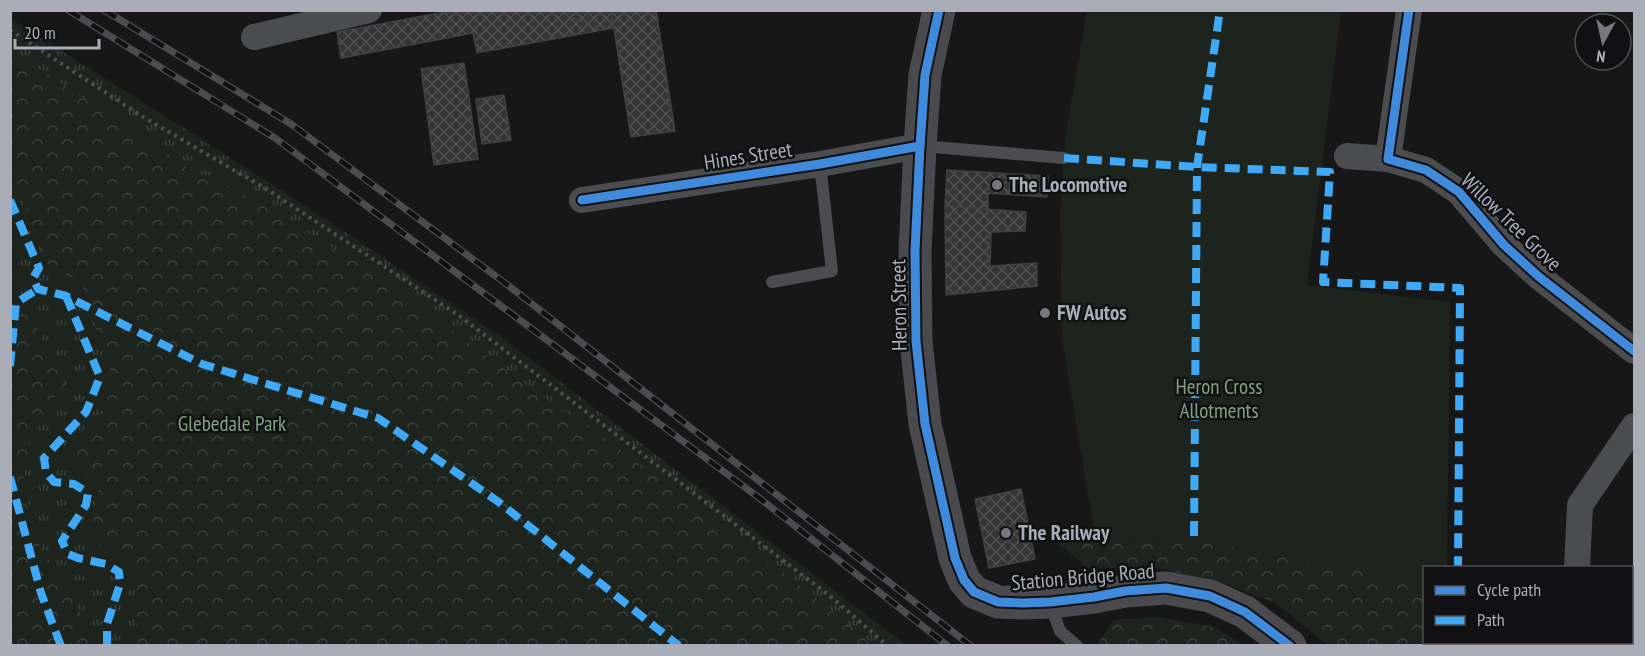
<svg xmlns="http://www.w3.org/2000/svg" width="1645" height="656" font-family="'PT Sans Narrow',sans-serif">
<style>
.grass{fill:url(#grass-tufts)}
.forest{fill:url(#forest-crowns)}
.garden{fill:#1d241e}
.building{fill:url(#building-cross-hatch);stroke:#3f4043;stroke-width:1.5}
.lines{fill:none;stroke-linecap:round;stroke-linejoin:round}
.path{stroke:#4d4e52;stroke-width:4;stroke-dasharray:3 4.5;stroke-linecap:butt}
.lane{stroke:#4b4c50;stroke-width:12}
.street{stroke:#4b4c50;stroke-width:26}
.secondary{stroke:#4a4a4e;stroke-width:33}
.rail-casing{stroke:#4b4c4f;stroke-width:7}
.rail{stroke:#111113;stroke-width:4.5;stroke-dasharray:14;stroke-linecap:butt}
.quiet{stroke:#3fa9f5;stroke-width:8;stroke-dasharray:15 8;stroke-linecap:butt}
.cycleway-casing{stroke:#111113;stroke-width:13}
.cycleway{stroke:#408adc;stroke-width:9}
.poi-dot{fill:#757880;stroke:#111113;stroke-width:2}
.labels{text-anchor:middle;stroke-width:5;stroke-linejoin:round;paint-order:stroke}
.street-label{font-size:21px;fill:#a8adb8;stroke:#111113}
.poi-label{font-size:21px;font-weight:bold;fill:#a8adb8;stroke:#111113;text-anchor:start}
.park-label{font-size:21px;fill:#7fa381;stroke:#111113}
</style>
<defs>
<pattern id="grass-tufts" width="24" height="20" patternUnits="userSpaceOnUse" patternTransform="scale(1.5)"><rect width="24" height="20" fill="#1d241e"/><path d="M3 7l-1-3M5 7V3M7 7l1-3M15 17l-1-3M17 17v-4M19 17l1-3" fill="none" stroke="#3b413d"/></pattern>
<pattern id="forest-crowns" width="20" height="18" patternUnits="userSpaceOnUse" patternTransform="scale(1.5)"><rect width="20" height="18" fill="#1d241e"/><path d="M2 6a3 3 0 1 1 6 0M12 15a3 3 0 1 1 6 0" fill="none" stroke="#3b413d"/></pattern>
<pattern id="building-cross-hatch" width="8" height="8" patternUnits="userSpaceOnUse" patternTransform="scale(1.5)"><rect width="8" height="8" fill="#353536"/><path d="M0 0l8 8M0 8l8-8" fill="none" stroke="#4f5051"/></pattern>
</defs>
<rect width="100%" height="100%" fill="#171717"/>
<polygon class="grass" points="10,18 306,206 504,339 906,645 11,645"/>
<g class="forest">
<polygon points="11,60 28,61 188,168 257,201 356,262 545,398 607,440 774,566 851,626 871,645 138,645 133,569 90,538 99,488 74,469 70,454 98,420 113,378 81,283 45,263 11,166"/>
<polygon points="10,296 38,330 64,385 32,428 23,481 38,543 78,606 90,645 11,645"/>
<polygon points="1095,536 1190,540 1424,583 1424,642 1446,643 1446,645 1328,645 1274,602 1217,581 1152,567 1088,568 1059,544"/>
<polygon points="1158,617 1214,627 1244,645 1097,645 1114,620"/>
</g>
<polygon class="garden" points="1087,11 1341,11 1307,285 1450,302 1447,567 1424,568 1424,583 1190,540 1095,536 1062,339 1060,215 1065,137"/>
<g class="building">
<polygon points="455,10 611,10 614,28 477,53 473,33 341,58 337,32"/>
<polygon points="568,10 591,10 588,18 582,21 571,17"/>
<polygon points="611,10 656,10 675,131 631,137"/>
<polygon points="464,63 478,159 434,165 421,69"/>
<polygon points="504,95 511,140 482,144 476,99"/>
<polygon points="947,170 1048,176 1047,197 988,193 988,209 945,206"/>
<polygon points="945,206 1026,212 1025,231 991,232 990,266 1037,263 1037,286 946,295"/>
<polygon points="1021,489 1035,559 989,568 975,499"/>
</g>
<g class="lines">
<polyline class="path" points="10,30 140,115 268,190 458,315 830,596 888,646"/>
<g class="lane">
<polyline points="922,146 1064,158"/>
<polyline points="772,282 832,271 820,164"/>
<polyline points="1050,603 1060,631 1077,646"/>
</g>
<g class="street">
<polyline points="1409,10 1388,159 1426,170 1459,192 1504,245 1538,276 1634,351"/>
<polyline points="254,37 369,10"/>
<polyline points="1347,156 1388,159"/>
<polyline points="582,200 820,164 920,146"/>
<polyline points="1577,568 1580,505 1634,426"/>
<polyline points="1632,640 1634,640"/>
<polyline points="1574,646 1575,642"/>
</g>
<polyline class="secondary" points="939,10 925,75 920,146 915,251 916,341 925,424 955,558 964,580 974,592 998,602 1023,603 1050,602 1094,597 1125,591 1166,588 1210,596 1245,612 1290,646"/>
<g class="rail-casing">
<g id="rail">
<polyline points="68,10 275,138 758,497 948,646"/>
<polyline points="104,10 291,124 509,286 971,646"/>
</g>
</g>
<use href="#rail" class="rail"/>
<g class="quiet">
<polyline points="1064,158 1197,167 1330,172 1323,282 1460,288 1458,568"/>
<polyline points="10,200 39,268 33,278 38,289 66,296 202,364 378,418 500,503 679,646"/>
<polyline points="66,296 100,377 86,412 44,458 46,472 54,482 74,484 88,493 86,505 62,541 68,554 78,558 106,564 119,572 120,584 107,624 107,646"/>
<polyline points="10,366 16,303 38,289"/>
<polyline points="10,477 41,593 61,646"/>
<polyline points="1194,536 1197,167 1220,10"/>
<polyline points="1457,646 1457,642"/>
</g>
<g class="cycleway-casing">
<g id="cycleway">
<polyline points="939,10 925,75 920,146 915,251 916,341 925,424 955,558 964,580 974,592 998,602 1023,603 1050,602 1094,597 1125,591 1166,588 1210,596 1245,612 1290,646"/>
<polyline points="1409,10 1388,159 1426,170 1459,192 1504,245 1538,276 1634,351"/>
<polyline points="582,200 820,164 920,146"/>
</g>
</g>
<use href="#cycleway" class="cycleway"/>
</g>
<g class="poi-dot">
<circle cx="997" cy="185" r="6"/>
<circle cx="1045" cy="313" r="6"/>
<circle cx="1006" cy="533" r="6"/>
</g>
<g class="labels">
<g class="street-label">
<text transform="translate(748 156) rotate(-9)" y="7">Hines Street</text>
<text transform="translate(1511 222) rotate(44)" y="7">Willow Tree Grove</text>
<text transform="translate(899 305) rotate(-91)" y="7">Heron Street</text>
<text transform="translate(1083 577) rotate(-5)" y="7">Station Bridge Road</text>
</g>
<g class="poi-label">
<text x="1009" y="192">The Locomotive</text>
<text x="1057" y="320">FW Autos</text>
<text x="1018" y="540">The Railway</text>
</g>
<g class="park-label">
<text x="1219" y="394">Heron Cross<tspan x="1219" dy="24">Allotments</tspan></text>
<text x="232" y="431">Glebedale Park</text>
</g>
</g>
<rect width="1645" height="656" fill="none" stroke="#a8adb8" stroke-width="24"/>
<rect x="1423" y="566" width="210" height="78" fill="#111113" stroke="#4d4f55" stroke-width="1.5"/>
<rect x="1435" y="586" width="30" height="9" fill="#408adc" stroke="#4d4f55" stroke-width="1.5"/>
<text x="1477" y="596" font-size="18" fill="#a8adb8">Cycle path</text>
<rect x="1435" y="616" width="30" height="9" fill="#3fa9f5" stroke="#4d4f55" stroke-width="1.5"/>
<text x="1477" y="626" font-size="18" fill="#a8adb8">Path</text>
<g transform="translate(1603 42) rotate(188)"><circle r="28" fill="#111113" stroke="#4d4f55" stroke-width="1.5"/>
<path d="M0-4.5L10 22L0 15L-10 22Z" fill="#757880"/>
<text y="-9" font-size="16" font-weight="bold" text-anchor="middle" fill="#a8adb8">N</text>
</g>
<path d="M15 39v9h84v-9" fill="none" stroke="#a8adb8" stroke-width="3"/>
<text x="24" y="39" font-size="18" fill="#a8adb8" stroke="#111113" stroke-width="4.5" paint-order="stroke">20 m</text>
</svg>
